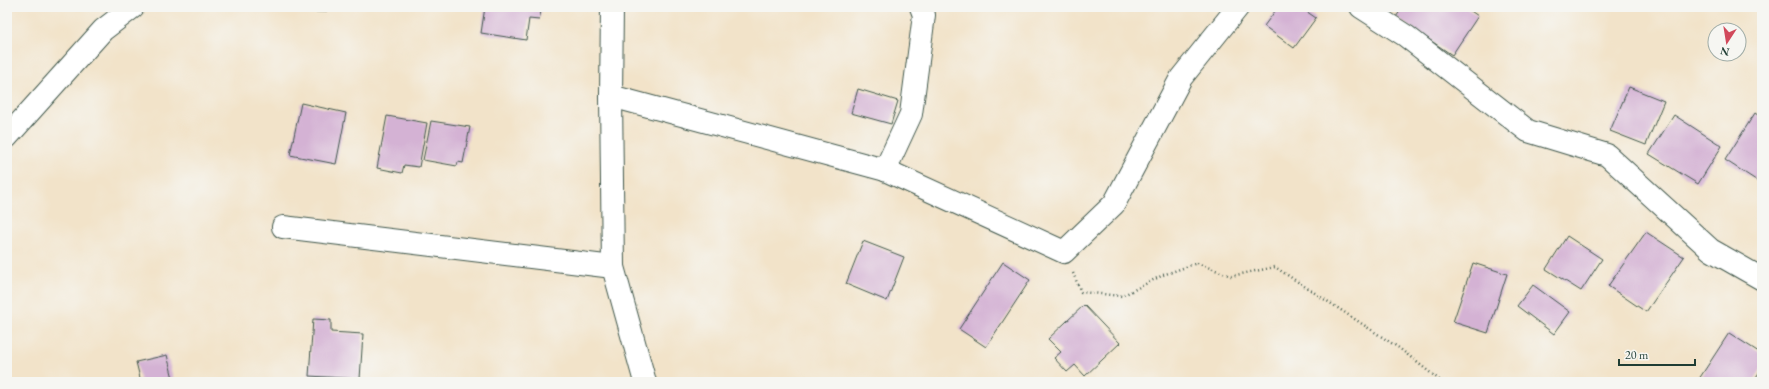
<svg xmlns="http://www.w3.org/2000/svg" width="1769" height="389" font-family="'EB Garamond',serif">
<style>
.building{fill:#d4b2d4}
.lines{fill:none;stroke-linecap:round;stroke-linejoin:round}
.minor-casing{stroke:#3f564a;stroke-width:24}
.path{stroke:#3f564a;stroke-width:2.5;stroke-dasharray:1 3;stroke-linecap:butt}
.minor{stroke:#fff;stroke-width:22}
</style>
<rect width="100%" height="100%" fill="#f6f6f2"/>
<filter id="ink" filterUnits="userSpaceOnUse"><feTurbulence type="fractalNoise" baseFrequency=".025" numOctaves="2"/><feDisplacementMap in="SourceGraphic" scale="8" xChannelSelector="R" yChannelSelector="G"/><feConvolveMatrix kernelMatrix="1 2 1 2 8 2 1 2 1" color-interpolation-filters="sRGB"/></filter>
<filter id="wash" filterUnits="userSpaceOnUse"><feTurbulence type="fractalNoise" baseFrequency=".012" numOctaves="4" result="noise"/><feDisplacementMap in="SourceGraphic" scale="16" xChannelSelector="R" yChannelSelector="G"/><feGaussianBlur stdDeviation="0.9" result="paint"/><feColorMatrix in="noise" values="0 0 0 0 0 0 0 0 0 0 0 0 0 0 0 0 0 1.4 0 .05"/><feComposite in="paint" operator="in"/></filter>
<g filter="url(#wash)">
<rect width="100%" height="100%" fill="#f2e3c9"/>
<g id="blocks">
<g class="building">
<polygon points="286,7 326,7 326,12 286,11"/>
<polygon points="485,7 542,7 539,20 529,19 526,40 481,33"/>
<polygon points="1278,7 1300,7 1316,18 1294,48 1264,26"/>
<polygon points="1403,7 1465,7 1478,16 1452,55 1396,17"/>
<polygon points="1629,87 1664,101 1646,145 1610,131"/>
<polygon points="858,89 898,101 891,124 851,113"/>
<polygon points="301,103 346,113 336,164 290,155"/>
<polygon points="1755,113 1762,118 1762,177 1759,182 1725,160"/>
<polygon points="1674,115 1722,146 1698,184 1649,154"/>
<polygon points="387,116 427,123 419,167 404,165 402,173 377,168"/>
<polygon points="431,121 470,127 463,163 458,162 457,166 423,160"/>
<polygon points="1646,232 1684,257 1646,312 1608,286"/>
<polygon points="1567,236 1602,259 1581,291 1546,269"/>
<polygon points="863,241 904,257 887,301 846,284"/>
<polygon points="1003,262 1030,280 986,347 959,329"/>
<polygon points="1473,263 1507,274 1488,333 1453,322"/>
<polygon points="1533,285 1570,312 1554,334 1517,306"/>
<polygon points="1084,305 1120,343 1085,376 1075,365 1067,372 1054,358 1061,352 1048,339"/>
<polygon points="313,319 331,320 331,332 363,334 360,379 309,376"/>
<polygon points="1729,333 1762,354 1762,368 1753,382 1697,382"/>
<polygon points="167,355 174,382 141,382 136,362"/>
</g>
</g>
</g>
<g filter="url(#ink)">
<use href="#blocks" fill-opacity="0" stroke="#3f564a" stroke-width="1"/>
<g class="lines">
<g class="minor-casing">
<g id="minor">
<polyline points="612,7 611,96 613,267 645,382"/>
<polyline points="1361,7 1406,36 1528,131 1607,155 1711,250 1762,279"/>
<polyline points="611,96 885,170 1064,252 1114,204 1181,78 1238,7"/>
<polyline points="7,137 103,30 133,7"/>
<polyline points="885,170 911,114 924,15 921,7"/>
<polyline points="283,227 613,267"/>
</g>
</g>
<polyline class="path" points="1073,273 1081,292 1122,296 1163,275 1197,263 1231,276 1275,267 1399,348 1442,382"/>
<use href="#minor" class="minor"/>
</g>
</g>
<rect width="1769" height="389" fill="none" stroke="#f6f6f2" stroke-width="24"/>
<g transform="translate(1727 42) rotate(192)"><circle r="19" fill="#f6f6f2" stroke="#a0aca6"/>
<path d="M0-3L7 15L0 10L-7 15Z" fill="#d1495b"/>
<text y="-6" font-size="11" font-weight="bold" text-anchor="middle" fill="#1f3d34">N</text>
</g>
<path d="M1619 359v6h76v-6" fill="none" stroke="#1f3d34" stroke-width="2"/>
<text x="1625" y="359" font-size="12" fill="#1f3d34" stroke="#f6f6f2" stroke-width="3" paint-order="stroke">20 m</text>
</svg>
